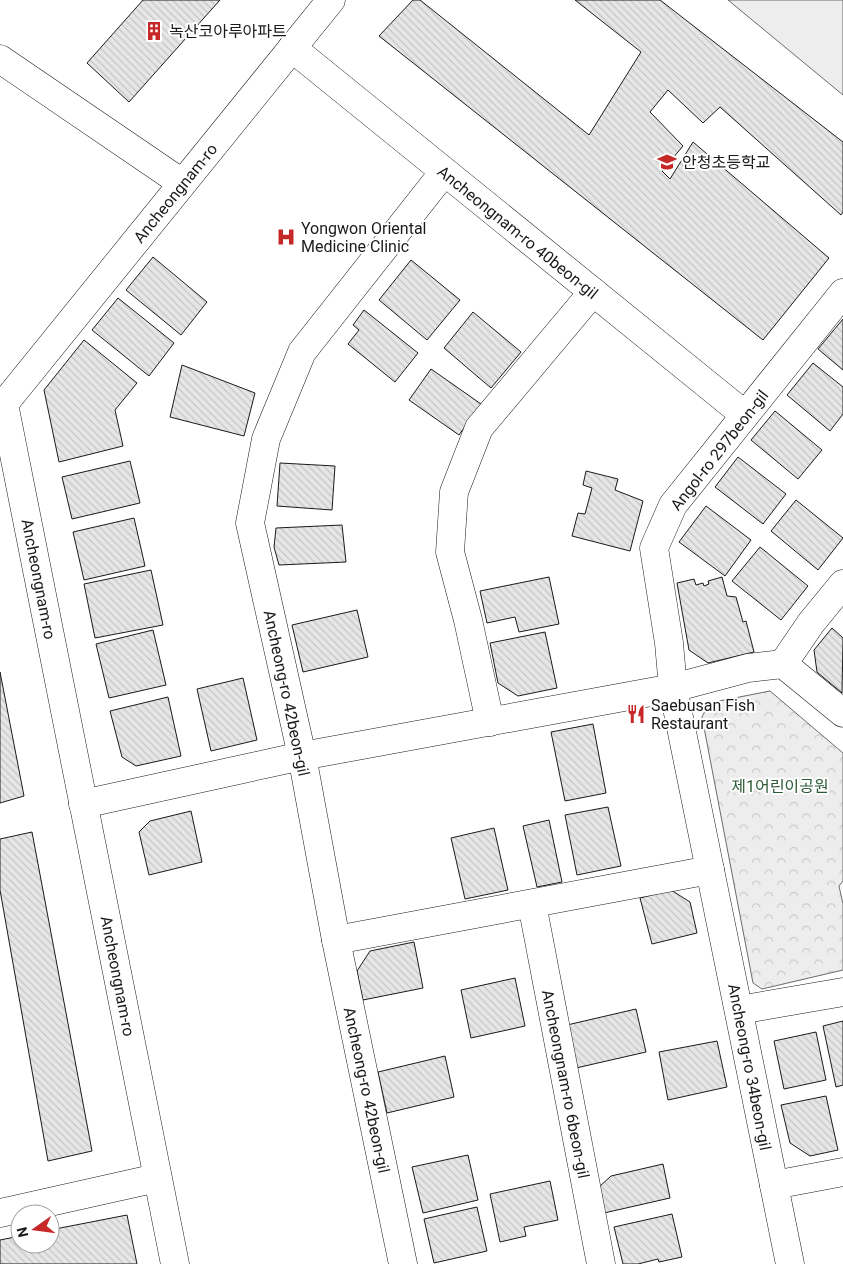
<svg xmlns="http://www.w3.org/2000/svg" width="843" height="1264" font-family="Roboto,'Noto Sans KR',sans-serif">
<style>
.built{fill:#ededed;stroke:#6a6a6a}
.forest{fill:url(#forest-crowns);stroke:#6a6a6a}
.building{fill:url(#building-back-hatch);stroke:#1a1a1a}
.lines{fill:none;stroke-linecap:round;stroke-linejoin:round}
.minor-casing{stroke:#1a1a1a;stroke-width:29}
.minor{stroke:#fff;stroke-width:28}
.labels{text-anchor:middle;stroke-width:4;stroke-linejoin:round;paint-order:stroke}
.poi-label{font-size:16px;fill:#1a1a1a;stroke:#fff;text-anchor:start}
.street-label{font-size:16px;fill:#1a1a1a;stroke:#fff}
.park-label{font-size:16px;fill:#2b5a34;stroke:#fff}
</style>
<defs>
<pattern id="forest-crowns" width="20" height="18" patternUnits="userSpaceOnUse" patternTransform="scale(1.25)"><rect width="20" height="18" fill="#ededed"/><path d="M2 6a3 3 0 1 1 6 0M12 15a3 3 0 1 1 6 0" fill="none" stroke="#cbcbcb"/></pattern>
<pattern id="building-back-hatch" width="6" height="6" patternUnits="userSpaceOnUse" patternTransform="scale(1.25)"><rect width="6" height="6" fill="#e6e6e6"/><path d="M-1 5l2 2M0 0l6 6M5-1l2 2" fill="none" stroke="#c5c5c5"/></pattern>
</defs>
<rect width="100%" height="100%" fill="#fff"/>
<polygon class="built" points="728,0 843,0 843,95"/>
<polygon class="forest" points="770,691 843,753 843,881 839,886 843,904 843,970 762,989 753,983 702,717 709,703"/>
<g class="building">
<polygon points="143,0 220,0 129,102 87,63"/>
<polygon points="413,0 420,0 589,135 641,52 575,0 660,0 843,142 843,212 841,215 720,107 703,123 668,90 650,112 683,146 662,171 670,179 693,142 829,258 763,340 379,36"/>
<polygon points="153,257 207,302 181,335 126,290"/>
<polygon points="411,260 460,300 427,340 379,300"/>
<polygon points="118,298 174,343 149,376 92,330"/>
<polygon points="364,310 418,353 395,382 348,344 359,330 353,325"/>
<polygon points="473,312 521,352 491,388 444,348"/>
<polygon points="843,319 843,370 818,349"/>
<polygon points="84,340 137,383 115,410 123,446 59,462 44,390"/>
<polygon points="813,363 843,387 843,414 830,431 787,395"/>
<polygon points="182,365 255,393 244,436 170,417"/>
<polygon points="431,369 481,404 459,435 409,400"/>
<polygon points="775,411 822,450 798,479 751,440"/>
<polygon points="738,457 786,494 763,524 715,487"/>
<polygon points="130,461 140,503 72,519 62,477"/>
<polygon points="280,463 335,466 332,510 277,506"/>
<polygon points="586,471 618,479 615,490 643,501 630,551 572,536 578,513 585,514 592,488 583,485"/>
<polygon points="796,500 843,538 818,570 771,531"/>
<polygon points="706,506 751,540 725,576 679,542"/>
<polygon points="134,518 145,566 84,580 73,532"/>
<polygon points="342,525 346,562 279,565 274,547 276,528"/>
<polygon points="760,547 808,586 781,620 732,581"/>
<polygon points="151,570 163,625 95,638 84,584"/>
<polygon points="549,577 559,624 519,632 515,617 487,623 480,591"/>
<polygon points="722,577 727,596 736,597 743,622 746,621 754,652 708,663 689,650 677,583 694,579 696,585 703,583 704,586 709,584 708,581"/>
<polygon points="357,610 368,657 303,672 292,625"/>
<polygon points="832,628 843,638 842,693 817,672 814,650"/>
<polygon points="153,630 166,685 109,698 96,644"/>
<polygon points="545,632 557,688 518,696 498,683 490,643"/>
<polygon points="0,672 24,796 0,803"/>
<polygon points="243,678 257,740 211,751 197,689"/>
<polygon points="168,697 181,756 136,766 122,757 110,711"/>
<polygon points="593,724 606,793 565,801 551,732"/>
<polygon points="608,807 621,866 577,875 565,815"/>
<polygon points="191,811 202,862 149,875 139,832 150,821"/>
<polygon points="549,820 562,882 537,887 523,826"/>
<polygon points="494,828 508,890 465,899 451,838"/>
<polygon points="32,832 92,1151 48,1161 0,890 0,839"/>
<polygon points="671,890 690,902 697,933 652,944 640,898"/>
<polygon points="414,942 423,988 363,1000 357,971 370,951"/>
<polygon points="515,978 525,1026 471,1038 461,990"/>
<polygon points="636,1009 646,1052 576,1068 567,1025"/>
<polygon points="843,1021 843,1085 836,1087 823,1026"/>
<polygon points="816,1032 826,1080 784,1089 774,1041"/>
<polygon points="717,1041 727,1087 668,1100 659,1052"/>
<polygon points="445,1056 454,1097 387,1113 378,1072"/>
<polygon points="826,1096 838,1150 810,1156 790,1143 781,1105"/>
<polygon points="468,1155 478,1200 423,1213 412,1167"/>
<polygon points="663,1164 670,1198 604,1213 599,1187 611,1176"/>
<polygon points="550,1181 558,1220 524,1227 526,1236 500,1242 490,1194"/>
<polygon points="477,1207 487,1251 434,1263 424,1219"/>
<polygon points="672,1214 682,1257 659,1262 658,1259 638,1264 623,1264 614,1227"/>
<polygon points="127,1215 137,1264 0,1264 0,1240 20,1236 20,1244 50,1244 50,1230"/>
</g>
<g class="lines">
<g class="minor-casing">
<g id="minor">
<polyline points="292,48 745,415"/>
<polyline points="0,59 182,183"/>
<polyline points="783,664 811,623 843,584"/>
<polyline points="490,722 468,620 450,552 454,492 479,428 593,292"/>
<polyline points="83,804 302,756 673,688 748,668 783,664 843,713"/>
<polyline points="532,904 601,1264"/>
<polyline points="336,940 710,870"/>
<polyline points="739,1010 843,992"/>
<polyline points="774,1185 843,1172"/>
<polyline points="0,1213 157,1178"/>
<polyline points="175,1264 4,404 331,0"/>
<polyline points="403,1264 336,940 302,756 250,523 266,439 302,352 444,172"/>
<polyline points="790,1264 673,688 669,643 654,548 673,505 843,293"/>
</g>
</g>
<use href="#minor" class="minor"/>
</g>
<defs>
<g id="building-bare" transform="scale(1.5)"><path d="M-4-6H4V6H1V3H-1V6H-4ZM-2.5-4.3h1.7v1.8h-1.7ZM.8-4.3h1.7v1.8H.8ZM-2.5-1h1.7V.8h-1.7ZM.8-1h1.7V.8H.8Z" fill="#c62828" stroke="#fff" stroke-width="2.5" paint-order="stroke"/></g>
<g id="school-bare" transform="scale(1.5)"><path d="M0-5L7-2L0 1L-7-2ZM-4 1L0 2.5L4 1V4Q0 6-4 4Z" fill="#c62828" stroke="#fff" stroke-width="2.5" paint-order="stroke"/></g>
<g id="hospital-bare" transform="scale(1.5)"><path d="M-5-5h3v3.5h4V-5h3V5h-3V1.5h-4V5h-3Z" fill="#c62828" stroke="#fff" stroke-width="2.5" paint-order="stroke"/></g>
<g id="restaurant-bare" transform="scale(1.5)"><path d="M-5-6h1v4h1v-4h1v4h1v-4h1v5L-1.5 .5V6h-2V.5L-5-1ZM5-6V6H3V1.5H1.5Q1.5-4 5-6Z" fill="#c62828" stroke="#fff" stroke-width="2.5" paint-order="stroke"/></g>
</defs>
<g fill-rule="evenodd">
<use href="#building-bare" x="154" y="31"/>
<use href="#school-bare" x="667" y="162"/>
<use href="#hospital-bare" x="286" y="237"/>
<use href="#restaurant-bare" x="636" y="714"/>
</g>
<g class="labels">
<g class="poi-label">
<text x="169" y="37">녹산코아루아파트</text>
<text x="682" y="168">안청초등학교</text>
<text x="301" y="234">Yongwon Oriental<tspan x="301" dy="18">Medicine Clinic</tspan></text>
<text x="651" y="711">Saebusan Fish<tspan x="651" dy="18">Restaurant</tspan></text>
</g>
<g class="street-label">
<text transform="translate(175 193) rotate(-51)" y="6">Ancheongnam-ro</text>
<text transform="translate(518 232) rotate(39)" y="6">Ancheongnam-ro 40beon-gil</text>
<text transform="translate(719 450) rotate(-52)" y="6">Angol-ro 297beon-gil</text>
<text transform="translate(39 579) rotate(79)" y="6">Ancheongnam-ro</text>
<text transform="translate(287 693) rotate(78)" y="6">Ancheong-ro 42beon-gil</text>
<text transform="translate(118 976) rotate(79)" y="6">Ancheongnam-ro</text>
<text transform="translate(750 1067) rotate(79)" y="6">Ancheong-ro 34beon-gil</text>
<text transform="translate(566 1084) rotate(79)" y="6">Ancheongnam-ro 6beon-gil</text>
<text transform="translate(367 1090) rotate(78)" y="6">Ancheong-ro 42beon-gil</text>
</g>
<g class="park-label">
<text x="780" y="792">제1어린이공원</text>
</g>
</g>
<g transform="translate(35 1229) rotate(256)"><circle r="24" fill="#ffffff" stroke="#a3a3a3"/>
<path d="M0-4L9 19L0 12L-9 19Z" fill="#c62828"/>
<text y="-8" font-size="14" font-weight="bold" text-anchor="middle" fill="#1a1a1a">N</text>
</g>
</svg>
